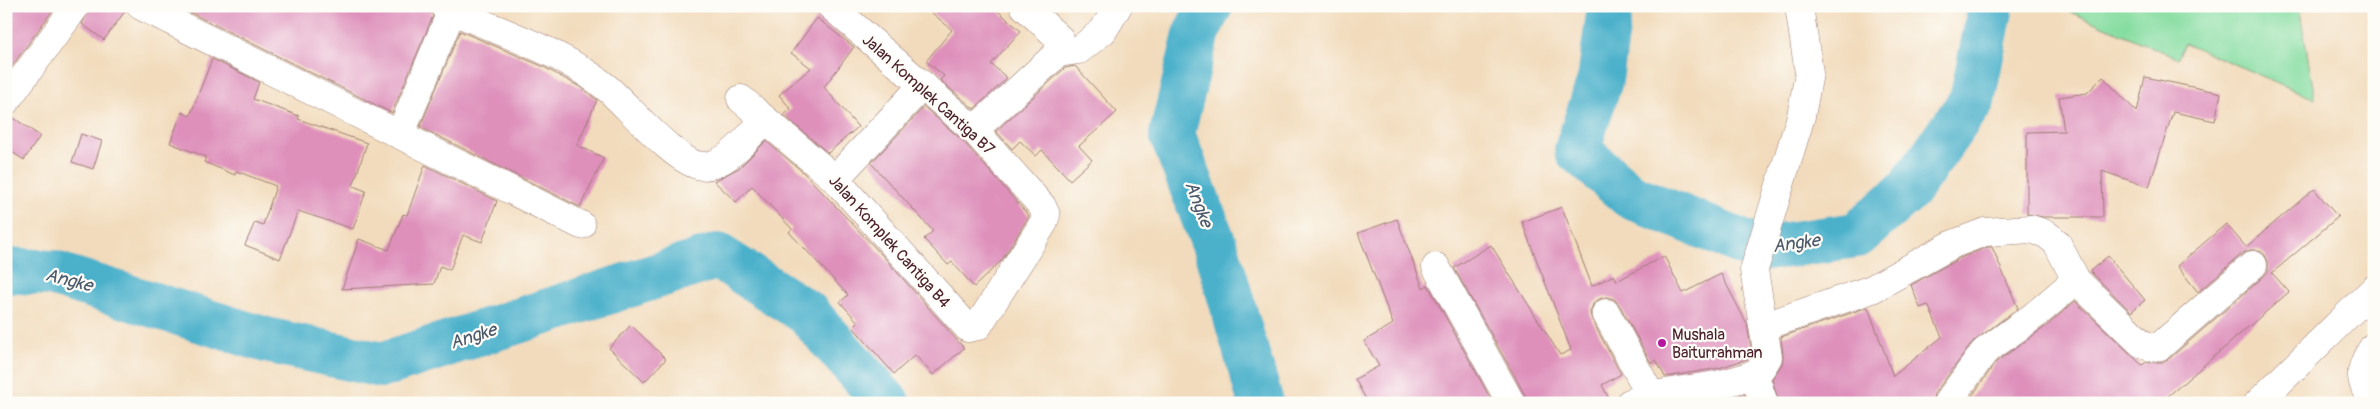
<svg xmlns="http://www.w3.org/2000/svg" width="2380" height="409" font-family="Pangolin,sans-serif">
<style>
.green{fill:#86dda1;stroke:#687e66}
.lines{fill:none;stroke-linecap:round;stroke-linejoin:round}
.river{stroke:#4cb1cb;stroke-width:46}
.building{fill:#de90bb}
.minor-casing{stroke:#9e7d74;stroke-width:29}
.minor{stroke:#fff;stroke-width:28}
.poi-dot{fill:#b5179e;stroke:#fdfcf7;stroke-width:2}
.labels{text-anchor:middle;stroke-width:4.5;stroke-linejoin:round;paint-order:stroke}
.street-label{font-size:16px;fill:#4a1f2b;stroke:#fdfcf7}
.poi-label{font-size:16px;fill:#4a1f2b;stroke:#fdfcf7;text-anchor:start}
.water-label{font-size:18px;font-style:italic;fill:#4b596b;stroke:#fdfcf7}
</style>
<rect width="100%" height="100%" fill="#fdfcf7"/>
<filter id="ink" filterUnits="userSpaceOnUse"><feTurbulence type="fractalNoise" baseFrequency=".02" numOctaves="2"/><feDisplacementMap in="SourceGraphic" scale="10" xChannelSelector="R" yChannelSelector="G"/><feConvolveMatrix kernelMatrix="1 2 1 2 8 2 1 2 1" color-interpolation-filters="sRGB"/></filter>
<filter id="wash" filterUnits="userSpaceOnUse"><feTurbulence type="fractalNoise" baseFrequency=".0096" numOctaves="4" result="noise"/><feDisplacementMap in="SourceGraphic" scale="20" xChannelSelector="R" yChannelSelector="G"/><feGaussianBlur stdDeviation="1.12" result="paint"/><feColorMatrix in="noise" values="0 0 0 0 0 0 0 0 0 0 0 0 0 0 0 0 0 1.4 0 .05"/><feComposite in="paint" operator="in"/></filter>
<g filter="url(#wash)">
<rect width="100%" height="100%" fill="#f2dbbc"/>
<polygon class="green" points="2056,6 2299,6 2315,99 2185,43 2178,58"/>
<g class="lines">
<g class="river">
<polyline points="1210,6 1197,31 1172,134 1218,255 1261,403"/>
<polyline points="1610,6 1600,80 1577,150 1630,196 1758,249 1857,235 1909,189 1972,100 1991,6"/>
<polyline points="6,270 51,273 266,340 382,365 718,256 807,313 887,403"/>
</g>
</g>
<g id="blocks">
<g class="building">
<polygon points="6,6 56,6 6,74"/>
<polygon points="91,6 125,6 126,10 104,40 82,24"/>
<polygon points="177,6 429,6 433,16 392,113"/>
<polygon points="924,6 992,6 1021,31 991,64 1007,78 974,109 940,80 944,76 926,61 952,30"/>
<polygon points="817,18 854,47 824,87 858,127 828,153 784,115 791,109 779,95 811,68 791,53"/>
<polygon points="460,31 542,66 580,87 597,100 577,145 604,158 580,207 420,127"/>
<polygon points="212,59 259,82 253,99 299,116 298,119 367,143 353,186 366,191 353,229 298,211 280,259 245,245 255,222 263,225 276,186 236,171 235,175 204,162 206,157 170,143 182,112 190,116"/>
<polygon points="1075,66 1117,112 1079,146 1092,160 1070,180 1042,150 1036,156 1020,141 1012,149 996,131 1065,68"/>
<polygon points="2103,77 2137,112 2145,77 2221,93 2215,121 2173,112 2149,187 2102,171 2103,217 2043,217 2027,214 2027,132 2064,131 2059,97 2087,93"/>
<polygon points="924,107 963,141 1029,216 1002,260 974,287 952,262 948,265 924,239 933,231 871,163"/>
<polygon points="6,116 11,116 40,136 24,160 6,148"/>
<polygon points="81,134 102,141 93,169 72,162"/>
<polygon points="766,141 804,173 881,254 964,348 933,375 915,355 894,374 853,327 858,322 840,302 848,295 789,232 792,229 752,186 736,202 714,181 739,168"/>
<polygon points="425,165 497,201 482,242 463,235 450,270 440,266 434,284 342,289 359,239 389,250 403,214 407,215"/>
<polygon points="2314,189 2338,217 2272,273 2289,292 2160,403 1967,403 1996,362 2044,328 2075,301 2142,365 2147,362 2162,362 2170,358 2263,277 2268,271 2268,262 2265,255 2259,250 2250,250 2243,253 2198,292 2177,266 2226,224 2246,247"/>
<polygon points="1562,207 1592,286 1614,275 1617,281 1664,256 1683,293 1721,274 1747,324 1752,354 1750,358 1719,368 1665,377 1656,360 1651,363 1620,306 1614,299 1606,297 1599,299 1593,304 1590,313 1592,320 1621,374 1602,385 1611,403 1527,403 1525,395 1454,268 1491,245 1560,355 1571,350 1522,222"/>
<polygon points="1397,219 1423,288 1428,285 1493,403 1368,403 1355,379 1379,366 1364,341 1393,324 1358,233"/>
<polygon points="1988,247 1992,247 2018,308 1973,342 1934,394 1932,403 1779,403 1772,379 1782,364 1783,355 1781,337 1868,307 1893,376 1942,337 1928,305 1920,308 1911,285 1960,258"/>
<polygon points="2108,256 2145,300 2131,312 2090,271"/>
<polygon points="631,325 666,359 644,382 609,348"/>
<polygon points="1744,394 1747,403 1704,403 1726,399"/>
</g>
</g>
</g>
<g filter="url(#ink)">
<use href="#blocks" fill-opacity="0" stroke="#9e7d74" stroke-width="1"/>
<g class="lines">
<g class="minor-casing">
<g id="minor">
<polyline points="141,6 581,225"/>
<path d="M 444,6 C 498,33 560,49 607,88 C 629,107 677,164 702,166 C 727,167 749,135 765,120"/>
<polyline points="1058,53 1079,50 1103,31 1118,6"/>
<polyline points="741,99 835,179 968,328 978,326 1043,224 1046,215 1042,206 974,130 831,6"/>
<polyline points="6,101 76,6"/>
<polyline points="974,130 1058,53 1060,39 1024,6"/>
<polyline points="400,135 452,10"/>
<polyline points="835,179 923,85"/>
<polyline points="1436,267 1511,403"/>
<polyline points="1606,313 1650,394"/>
<polyline points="1765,326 1872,289 1953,244 1985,232 2031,229 2046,234 2057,243 2076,280 2142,344 2152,347 2160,346 2253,265"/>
<polyline points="1754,374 1764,403"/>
<path d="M 1630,403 C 1669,387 1714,391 1753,374 C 1761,371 1764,364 1768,357 L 1754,270 L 1801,116 L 1809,73 L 1799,6"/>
<polyline points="1947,403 1985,351 2035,315 2076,280"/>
<polyline points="2258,403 2374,289"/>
<path d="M 2373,403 C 2358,379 2358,369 2374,346"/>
</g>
</g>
<use href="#minor" class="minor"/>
</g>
</g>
<circle class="poi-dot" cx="1662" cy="343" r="5"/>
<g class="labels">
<g class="street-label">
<text transform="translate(929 94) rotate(42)" y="6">Jalan Komplek Cantiga B7</text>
<text transform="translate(890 241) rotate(48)" y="6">Jalan Komplek Cantiga B4</text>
</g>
<g class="poi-label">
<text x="1672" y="340">Mushala<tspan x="1672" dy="18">Baiturrahman</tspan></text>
</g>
<g class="water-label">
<text transform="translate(1199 204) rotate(69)" y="6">Angke</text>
<text transform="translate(1796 243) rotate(-8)" y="6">Angke</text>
<text transform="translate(69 280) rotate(14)" y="6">Angke</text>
<text transform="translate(473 336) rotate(-18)" y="6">Angke</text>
</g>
</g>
<rect width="2380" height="409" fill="none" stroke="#fdfcf7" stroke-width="25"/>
</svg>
